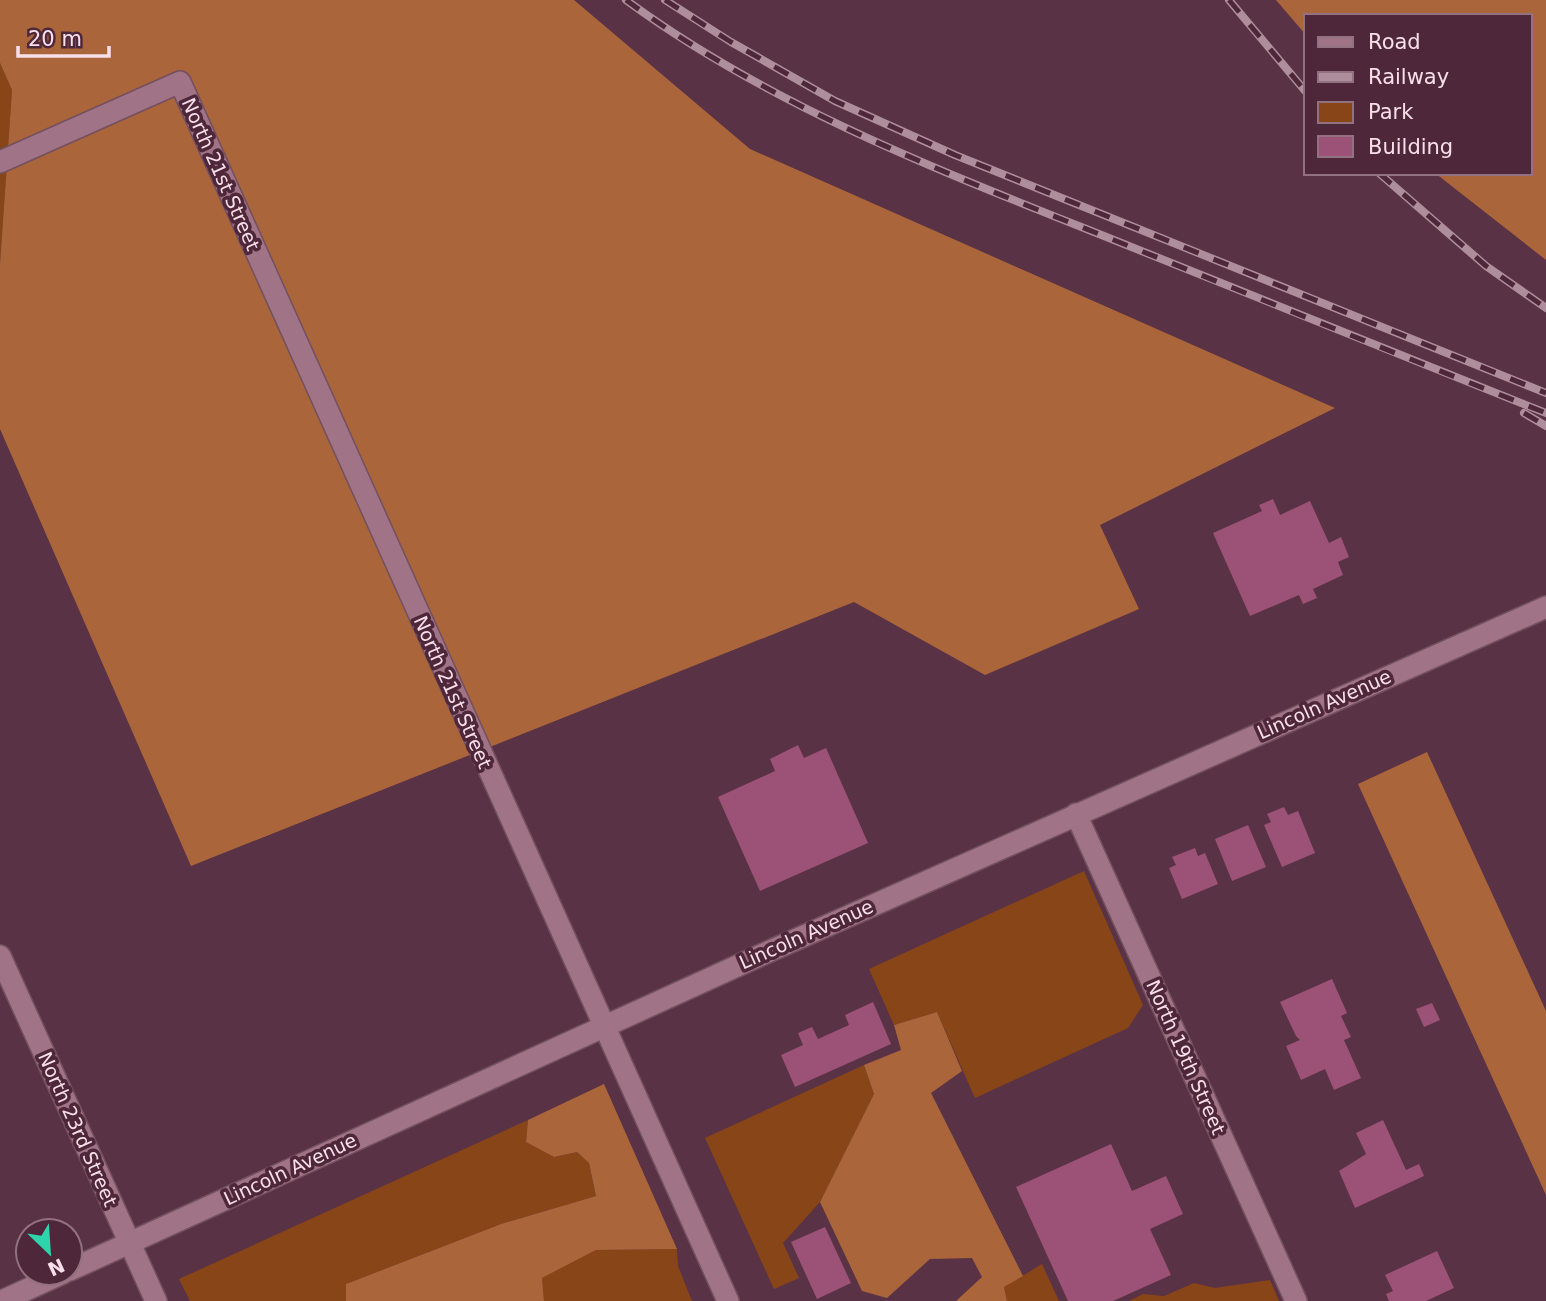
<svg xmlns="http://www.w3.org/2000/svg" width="1546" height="1301" font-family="'DejaVu Sans',sans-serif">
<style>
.green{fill:#884618}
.forest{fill:#ab653a}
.building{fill:#9c5276}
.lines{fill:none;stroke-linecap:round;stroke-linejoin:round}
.minor-casing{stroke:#725060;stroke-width:24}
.tertiary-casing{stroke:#725060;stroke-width:24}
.minor{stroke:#a17387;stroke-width:21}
.tertiary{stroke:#a17387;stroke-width:21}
.rail-casing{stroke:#ae8e9c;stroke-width:8}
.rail{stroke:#4e273a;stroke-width:5;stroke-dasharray:16;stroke-linecap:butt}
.labels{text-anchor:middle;stroke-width:7;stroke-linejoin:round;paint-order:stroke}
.street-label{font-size:19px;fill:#f9dfea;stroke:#4e273a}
</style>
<rect width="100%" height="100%" fill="#5a3245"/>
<g class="green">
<polygon points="0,63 12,90 0,264"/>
<polygon points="1084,871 1143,1005 1128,1028 975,1098 937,1012 894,1025 869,969"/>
<polygon points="864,1065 874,1094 820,1202 783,1243 799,1278 774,1289 705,1138"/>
<polygon points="528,1120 526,1142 554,1157 577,1152 589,1163 596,1196 501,1224 346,1284 346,1301 190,1301 179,1279"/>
<polygon points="677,1249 678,1266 692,1301 544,1301 542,1278 596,1250"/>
<polygon points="1042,1264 1059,1301 1007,1301 1004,1287"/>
<polygon points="1270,1280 1279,1301 1129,1301 1143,1294 1164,1296 1194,1283 1215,1288"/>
</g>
<g class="forest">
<polygon points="0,0 574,0 750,149 1335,408 1100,525 1139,609 985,675 854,602 191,866 0,429 0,264 12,90 0,63"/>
<polygon points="1276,0 1546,0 1546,260 1435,173 1530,173 1530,16 1306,16 1306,35"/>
<polygon points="1427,752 1546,1011 1546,1195 1358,784"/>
<polygon points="937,1012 962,1071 931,1093 1023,1276 1004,1287 1007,1301 956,1301 982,1277 972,1258 930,1259 887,1298 862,1291 820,1202 874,1094 864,1065 901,1050 894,1025"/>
<polygon points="604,1084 677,1249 596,1250 542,1278 544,1301 346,1301 346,1284 501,1224 596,1196 589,1163 577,1152 554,1157 526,1142 528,1120"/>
</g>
<g class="building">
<polygon points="1273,499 1280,515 1310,501 1329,543 1341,537 1349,557 1338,562 1343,575 1313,589 1317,598 1303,604 1299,595 1250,616 1213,533 1262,511 1259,505"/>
<polygon points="798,745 804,758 826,748 868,843 760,891 718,797 775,771 770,759"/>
<polygon points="1284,807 1288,815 1298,811 1315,853 1282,867 1264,825 1271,822 1267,814"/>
<polygon points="1248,825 1266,867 1232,881 1215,839"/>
<polygon points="1195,848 1198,856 1205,853 1218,884 1182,899 1169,868 1176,865 1172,857"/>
<polygon points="1332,979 1347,1013 1341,1016 1351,1037 1344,1040 1361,1078 1334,1090 1325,1069 1301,1080 1286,1046 1300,1040 1296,1036 1280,1002"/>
<polygon points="873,1002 891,1044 795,1087 781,1055 803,1045 798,1033 812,1027 818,1039 849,1025 845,1015"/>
<polygon points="1432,1003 1440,1020 1424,1027 1416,1009"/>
<polygon points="1383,1120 1406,1170 1419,1164 1424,1176 1355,1208 1339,1171 1366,1154 1356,1133"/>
<polygon points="1111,1144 1132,1191 1166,1176 1183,1214 1150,1229 1171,1275 1113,1301 1068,1301 1016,1187"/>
<polygon points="825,1227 851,1283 817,1299 791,1242"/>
<polygon points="1437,1251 1454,1288 1426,1301 1389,1301 1386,1294 1393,1291 1385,1275"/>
</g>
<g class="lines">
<g class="minor-casing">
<g id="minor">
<polyline points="0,162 180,82 728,1301"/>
<polyline points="1076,814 1296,1301"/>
<polyline points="0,956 156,1301"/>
</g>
</g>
<g class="tertiary-casing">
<g id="tertiary">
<polyline points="70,1270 770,951 1546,607"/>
<polyline points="2,1301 63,1273"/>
</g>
</g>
<use href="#minor" class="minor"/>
<use href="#tertiary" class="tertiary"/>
<g class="rail-casing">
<g id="rail">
<path d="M 626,0 C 769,105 935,169 1099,234 C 1248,294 1397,354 1546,413"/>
<polyline points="665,0 731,42 835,101 955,155 1546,393"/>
<polyline points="1229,0 1306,92"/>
<polyline points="1379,173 1486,266 1546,308"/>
<polyline points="1524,413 1546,426"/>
</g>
</g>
<use href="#rail" class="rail"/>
</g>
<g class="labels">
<g class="street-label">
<text transform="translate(221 174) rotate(66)" y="7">North 21st Street</text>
<text transform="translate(453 692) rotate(66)" y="7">North 21st Street</text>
<text transform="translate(1324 704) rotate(-24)" y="7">Lincoln Avenue</text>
<text transform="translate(806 934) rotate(-24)" y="7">Lincoln Avenue</text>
<text transform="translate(1186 1057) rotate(66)" y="7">North 19th Street</text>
<text transform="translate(78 1129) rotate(66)" y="7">North 23rd Street</text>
<text transform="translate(290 1169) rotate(-25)" y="7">Lincoln Avenue</text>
</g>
</g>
<rect x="1304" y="14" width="228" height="161" fill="#4e273a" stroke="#927180" stroke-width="2"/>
<rect x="1318" y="37" width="35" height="10" fill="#a17387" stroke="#927180" stroke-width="2"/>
<text x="1368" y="49" font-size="21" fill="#f9dfea">Road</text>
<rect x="1318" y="72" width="35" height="10" fill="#ae8e9c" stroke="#927180" stroke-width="2"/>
<text x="1368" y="84" font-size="21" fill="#f9dfea">Railway</text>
<rect x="1318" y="102" width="35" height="21" fill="#884618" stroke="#927180" stroke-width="2"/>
<text x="1368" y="119" font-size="21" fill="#f9dfea">Park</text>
<rect x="1318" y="136" width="35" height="21" fill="#9c5276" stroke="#927180" stroke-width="2"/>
<text x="1368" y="154" font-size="21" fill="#f9dfea">Building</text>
<g transform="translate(49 1252) rotate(155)"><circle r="33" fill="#4e273a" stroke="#927180" stroke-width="2"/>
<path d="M0-5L12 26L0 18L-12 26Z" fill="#2ed4ab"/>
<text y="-10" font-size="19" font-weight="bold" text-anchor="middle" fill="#f9dfea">N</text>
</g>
<path d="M18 46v10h91v-10" fill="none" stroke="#f9dfea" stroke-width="3.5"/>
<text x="28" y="46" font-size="21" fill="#f9dfea" stroke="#4e273a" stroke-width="5" paint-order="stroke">20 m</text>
</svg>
